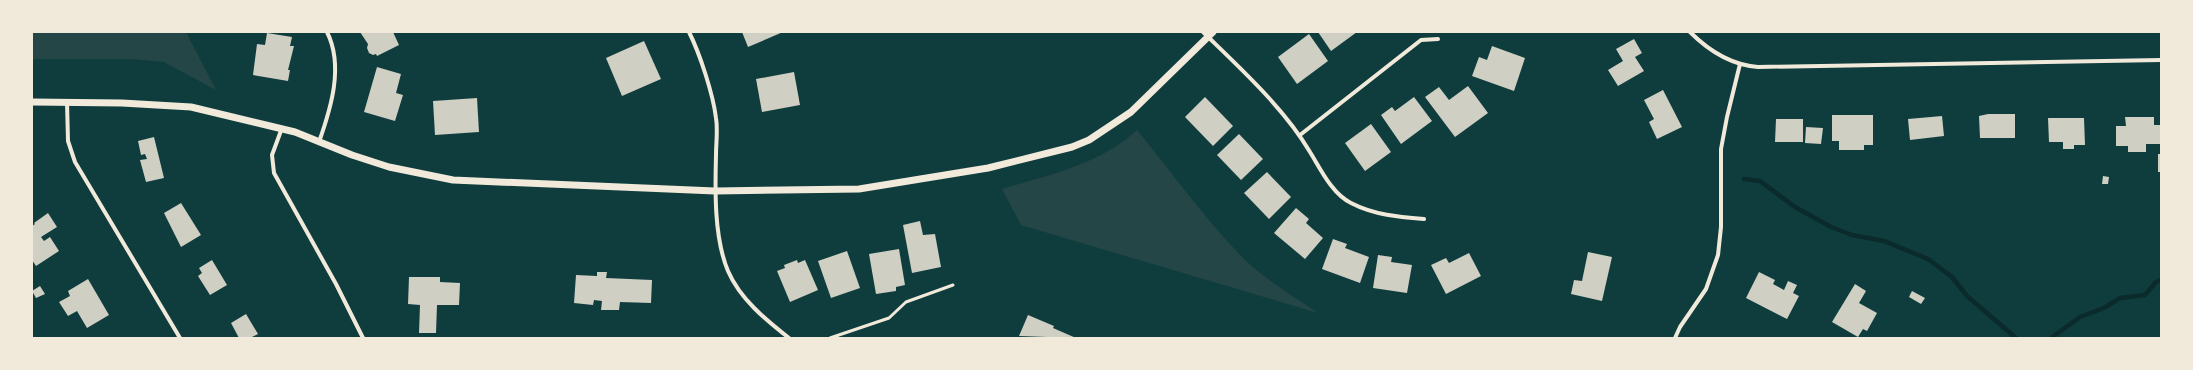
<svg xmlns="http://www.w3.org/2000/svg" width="2193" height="370" font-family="Arial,sans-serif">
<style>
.green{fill:#244646}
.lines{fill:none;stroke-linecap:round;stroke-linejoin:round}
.stream{stroke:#0a2a2b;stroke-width:4.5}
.building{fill:#cfcfc3}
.service{stroke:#f1e9da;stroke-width:3}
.minor{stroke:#f1e9da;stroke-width:4}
.tertiary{stroke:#f1e9da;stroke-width:7}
</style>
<rect width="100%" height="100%" fill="#0f3d3e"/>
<g class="green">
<polygon points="32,32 186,32 216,90 164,62 132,59 32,59"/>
<path d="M 1137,130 C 1172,173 1205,219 1244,259 C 1266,280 1293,296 1318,313 L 1021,225 L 1002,189 C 1049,175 1101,164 1137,130 Z"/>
</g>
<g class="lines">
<g class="stream">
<polyline points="1744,179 1760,181 1795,207 1831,227 1852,235 1884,241 1928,259 1952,277 1967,296 2016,338"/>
<polyline points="2051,338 2080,317 2104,308 2120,298 2145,295 2156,282 2161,280"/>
</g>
</g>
<g class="building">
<polygon points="360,32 393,32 399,45 377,56 376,54 373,55 369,53 367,48 368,44"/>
<polygon points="742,32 783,32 748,47"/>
<polygon points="1318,32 1357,32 1331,51"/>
<polygon points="267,33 292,37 290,46 294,46 288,70 290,70 288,81 253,75 257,44 265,45"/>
<polygon points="1309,34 1328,61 1297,84 1278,57"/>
<polygon points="1634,39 1642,53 1635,57 1644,71 1618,86 1608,70 1623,61 1616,49"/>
<polygon points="644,41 661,79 622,96 606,58"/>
<polygon points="1492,46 1525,58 1514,91 1472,76 1479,57 1487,60"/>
<polygon points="377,67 401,74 396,93 403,95 395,121 364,112"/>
<polygon points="794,72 800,105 762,112 756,79"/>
<polygon points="1468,86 1488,113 1455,137 1425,97 1439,87 1449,100"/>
<polygon points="1663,90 1682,127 1657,139 1649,122 1654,119 1644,100"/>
<polygon points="1205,97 1233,126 1213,146 1185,117"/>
<polygon points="1414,97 1432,121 1401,144 1381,115 1392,107 1395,111"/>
<polygon points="477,98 479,132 435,135 433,101"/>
<polygon points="1988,114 2015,114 2015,138 1980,138 1979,116"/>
<polygon points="1832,115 1873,115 1873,145 1864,145 1864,150 1839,150 1839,141 1832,141"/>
<polygon points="1942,116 1944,136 1910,140 1908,119"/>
<polygon points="2125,117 2154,117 2154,125 2161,125 2161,144 2146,144 2146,152 2128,152 2128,146 2116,146 2116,126 2126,126"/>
<polygon points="2048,118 2084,118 2085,145 2074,145 2074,149 2063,149 2063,142 2049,142"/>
<polygon points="1776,119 1803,119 1803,142 1775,142"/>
<polygon points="1371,124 1391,152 1365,171 1345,143"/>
<polygon points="1806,127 1823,128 1821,144 1805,143"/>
<polygon points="1239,134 1263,159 1241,180 1217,155"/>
<polygon points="154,137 164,178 146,182 140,160 147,159 145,154 141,155 138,141"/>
<rect x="2158" y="154" width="3" height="18"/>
<polygon points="1267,172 1291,197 1269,219 1244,193"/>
<polygon points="2103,176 2109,177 2108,184 2102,184"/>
<polygon points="181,203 201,235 181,247 164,213"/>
<polygon points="1296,208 1309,219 1306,223 1323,238 1305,259 1274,233"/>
<polygon points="48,213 57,227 41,237 44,241 50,237 59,251 36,266 32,260 32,226 35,224 34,223"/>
<polygon points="920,221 923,235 935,234 941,267 912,273 903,225"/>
<polygon points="1333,239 1347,244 1345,248 1369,257 1360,283 1322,269"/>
<polygon points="899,249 905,285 896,287 896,291 876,294 869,254"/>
<polygon points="847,251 860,288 831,298 818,261"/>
<polygon points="1588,252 1612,257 1602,301 1571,294 1574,280 1582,281"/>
<polygon points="1469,253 1481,276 1446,294 1431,265 1446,258 1449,263"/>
<polygon points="1378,255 1392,257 1391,262 1412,265 1407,293 1373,288"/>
<polygon points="212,260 227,285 210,295 198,276 202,273 199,268"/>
<polygon points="797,260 798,263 805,260 818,290 790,302 777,271 785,268 784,265"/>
<polygon points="597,272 607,272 606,278 652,280 651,303 620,302 619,310 601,310 602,301 594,300 593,305 574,303 576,275 597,276"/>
<polygon points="1759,272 1775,280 1773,284 1784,290 1788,281 1797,285 1793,293 1799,296 1787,319 1746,298"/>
<polygon points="409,277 440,277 440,282 460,283 459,305 437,305 436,333 419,333 420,305 408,304"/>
<polygon points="88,279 109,315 87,328 77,311 68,316 59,302 70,296 68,291"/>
<polygon points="1855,284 1866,291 1859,303 1877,313 1867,331 1863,329 1858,337 1832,322"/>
<polygon points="40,286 45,294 36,298 32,291"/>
<polygon points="1912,291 1925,298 1921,304 1909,297"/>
<polygon points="246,314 258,334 250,338 239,338 231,323"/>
<polygon points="1028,315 1054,326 1053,328 1076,338 1019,336"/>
</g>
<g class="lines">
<polyline class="service" points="830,338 889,318 906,302 953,285"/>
<g class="minor">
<path d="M 689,32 C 700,54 713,94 716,118 C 718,130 716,143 716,155 C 715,190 714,238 728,271 C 740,299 766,320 789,338"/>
<path d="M 1203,32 C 1239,67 1285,109 1310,152 C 1320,168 1332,194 1351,203 C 1374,215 1399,217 1424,219"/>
<path d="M 1690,32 C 1708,50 1732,65 1758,67 L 2161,60"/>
<polyline points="67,102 68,141 75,162 180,338"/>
<polyline points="282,128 272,155 274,173 336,284 363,338"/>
<polyline points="1300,135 1421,40 1438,39"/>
<path d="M 319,142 C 331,108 344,66 327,32"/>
<polyline points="1675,338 1680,327 1706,289 1718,255 1721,227 1721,149 1727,117 1740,64"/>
</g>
<polyline class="tertiary" points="32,102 122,103 191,107 295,132 352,155 389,167 453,180 715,191 859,189 988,168 1072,147 1089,140 1131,112 1213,32"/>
</g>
<rect width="2193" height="370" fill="none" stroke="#f1e9da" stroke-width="66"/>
</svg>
